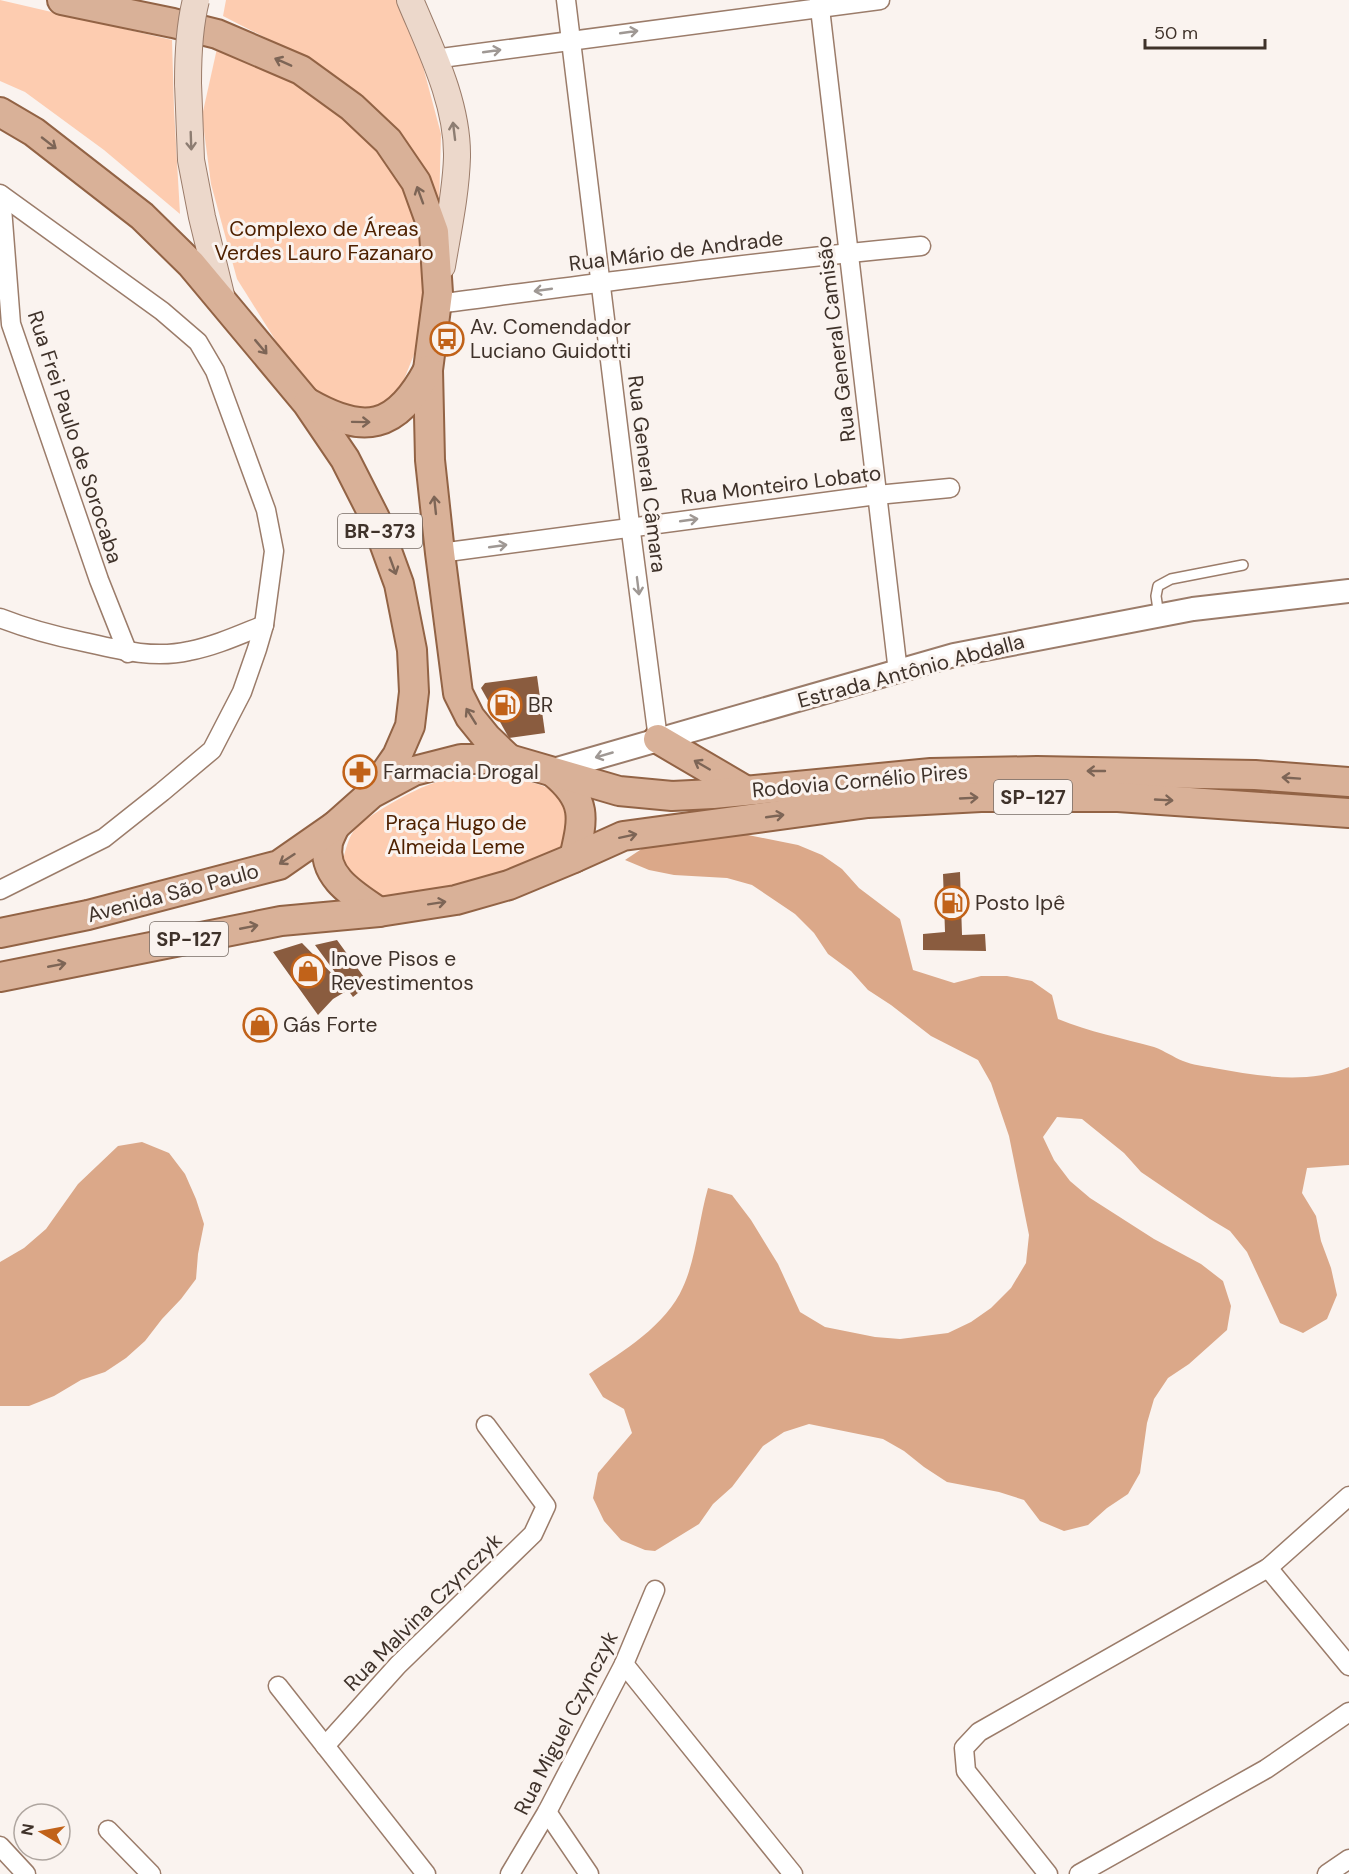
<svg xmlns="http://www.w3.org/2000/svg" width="1349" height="1874" font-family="'DM Sans',sans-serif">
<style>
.green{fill:#fdccb0}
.forest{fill:#dba889}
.building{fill:#8a5c3f}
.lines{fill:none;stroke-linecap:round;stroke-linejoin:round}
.service-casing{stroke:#9b7c6a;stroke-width:12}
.minor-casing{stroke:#9b7c6a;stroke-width:21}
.tertiary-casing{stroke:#9b7c6a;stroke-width:26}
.secondary-casing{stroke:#9b7c6a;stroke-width:28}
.primary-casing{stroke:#926345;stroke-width:32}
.service{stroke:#fff;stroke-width:9}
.minor{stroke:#fff;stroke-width:18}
.tertiary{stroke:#fff;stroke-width:22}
.secondary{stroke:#ecd8cb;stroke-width:26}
.primary{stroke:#d9b198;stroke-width:28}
.secondary-bridge-casing{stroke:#9b7c6a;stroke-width:28;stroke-linecap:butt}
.secondary-bridge{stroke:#ecd8cb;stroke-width:26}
.oneway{stroke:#9f9894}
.oneway2{stroke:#7d6556}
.oneway3{stroke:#8d7d72}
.labels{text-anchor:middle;stroke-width:6;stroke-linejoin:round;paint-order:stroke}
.shield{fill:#faf3ef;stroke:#776c65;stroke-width:1.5}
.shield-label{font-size:20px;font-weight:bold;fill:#3f322a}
.park-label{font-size:21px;fill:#4f2100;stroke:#faf3ef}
.street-label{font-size:21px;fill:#3f322a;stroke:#faf3ef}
.poi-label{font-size:21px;fill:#3f322a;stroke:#faf3ef;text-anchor:start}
</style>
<rect width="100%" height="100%" fill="#faf3ef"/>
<g class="green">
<polygon points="0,0 172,40 174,109 180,214 104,150 25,92 0,81"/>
<polygon points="226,0 398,0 417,44 441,134 439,208 400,139 372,106 311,61 223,16"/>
<polygon points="218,44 307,85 382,154 404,191 424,234 426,293 421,337 401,387 383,405 367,413 342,413 306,389 237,279 211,184 202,116"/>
<path d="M 467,777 C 494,777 554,777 568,806 C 572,813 570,835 570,844 L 466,891 L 372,898 L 342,863 C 345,853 347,841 353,832 C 363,817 416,788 434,783 C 444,780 456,779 467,777 Z"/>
</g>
<g class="forest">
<path d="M 694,835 L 748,835 L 798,845 L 822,855 L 842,869 L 859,888 L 900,919 L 913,970 L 954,983 L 981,976 L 1007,976 L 1032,981 L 1052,995 L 1058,1019 C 1089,1032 1122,1038 1154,1047 C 1165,1051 1173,1057 1183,1061 C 1192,1065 1204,1066 1214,1068 C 1258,1076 1307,1085 1349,1067 L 1349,1165 L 1307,1168 L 1302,1193 L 1316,1216 L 1321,1241 L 1331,1268 L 1337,1295 L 1327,1319 L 1303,1333 L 1280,1323 L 1247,1252 L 1230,1231 L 1210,1219 L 1141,1172 L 1124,1153 L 1082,1119 L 1057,1117 L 1043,1137 L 1054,1160 L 1070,1181 L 1090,1198 L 1154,1239 L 1201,1264 L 1223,1281 L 1231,1306 L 1227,1330 L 1189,1364 L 1168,1378 L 1154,1399 L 1147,1423 L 1140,1473 L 1128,1494 L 1107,1508 L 1088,1525 L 1064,1531 L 1040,1521 L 1024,1500 L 999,1492 L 947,1482 L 924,1467 L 904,1451 L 883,1439 L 809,1424 L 784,1432 L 763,1446 L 732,1487 L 713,1504 L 699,1524 L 655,1551 L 645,1550 L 621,1540 L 604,1521 L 593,1498 L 598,1473 L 632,1433 L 624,1409 L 603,1397 L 589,1374 C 623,1351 666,1326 683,1287 C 696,1259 699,1219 708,1188 L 732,1195 L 751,1220 L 778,1264 L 800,1312 L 825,1327 L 875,1337 L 900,1339 L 948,1333 L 971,1322 L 991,1308 L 1011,1288 L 1026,1263 L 1029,1235 L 1009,1136 L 991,1083 L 978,1060 L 931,1036 L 891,1005 L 868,990 L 851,971 L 828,954 L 814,933 L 795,914 L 752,885 L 727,878 L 674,875 L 649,870 L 625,860 L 646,846 Z"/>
<polygon points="142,1142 169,1153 185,1174 196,1199 204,1224 198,1254 196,1279 181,1299 162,1319 145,1341 126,1358 105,1372 81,1380 54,1396 29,1406 0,1406 0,1262 24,1248 46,1229 78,1184 118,1146"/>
</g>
<g class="building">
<polygon points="537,676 545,733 509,738 481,688 485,683"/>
<polygon points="960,872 962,935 985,934 986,951 923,950 923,934 945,932 943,874"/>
<polygon points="337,940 369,984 353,997 348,990 333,999 318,1015 273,952 302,943 348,990 315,945"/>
</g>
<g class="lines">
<g class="service-casing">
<polyline id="service" points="1159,616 1156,596 1158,586 1171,579 1243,565"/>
</g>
<g class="minor-casing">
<g id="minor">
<polyline points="566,0 630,524 658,739"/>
<polyline points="819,0 898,672"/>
<polyline points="434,59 880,0"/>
<polyline points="0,194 162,311 198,342 215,371 266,510 274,551 264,625 257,649 242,692 212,750 162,792 104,838 0,890"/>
<polyline points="1,195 11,324 99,580 128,653"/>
<path d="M 437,304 C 598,283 759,261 921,246"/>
<polyline points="440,553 877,495 950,488"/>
<path d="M 0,618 C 28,629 55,636 84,642 C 119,650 154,659 189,651 C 215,646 239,635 264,625"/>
<polyline points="1268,1568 1349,1666"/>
<polyline points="624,1664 793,1874"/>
<polyline points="278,1686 426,1874"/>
<polyline points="325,1746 398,1665 533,1534 546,1506 486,1425"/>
<polyline points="547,1812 589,1874"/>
<polyline points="108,1830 151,1874"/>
<polyline points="0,1846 26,1874"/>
<polyline points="510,1874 547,1812 624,1664 655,1590"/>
<polyline points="1048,1874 966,1771 964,1748 979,1732 1268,1568 1349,1496"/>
<polyline points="1079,1874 1266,1769 1349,1712"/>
<polyline points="1327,1874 1349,1859"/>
</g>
</g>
<g class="tertiary-casing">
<polyline id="tertiary" points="550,771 954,655 1193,609 1349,591"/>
</g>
<g class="secondary-casing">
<g id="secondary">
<path d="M 410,0 C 430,48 458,103 457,157 C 456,193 448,230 442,266"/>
<polyline points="188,83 191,160 202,217 223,303"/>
</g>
</g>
<g class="primary-casing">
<g id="primary">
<polyline points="62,0 173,23 217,34 301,70 352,107 388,141 416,182 434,232 438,293 428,370 430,460 440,553 458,693 470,717 487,738 509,759"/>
<polyline points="0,112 34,132 142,216 191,264 307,403 345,459 375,518 399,584 412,650 414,692 410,726 397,756 374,789"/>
<path d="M 308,403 C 364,435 396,430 428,370"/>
<polyline points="658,739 745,790"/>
<path d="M 554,773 C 588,801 583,819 574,858"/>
<path d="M 335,826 C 333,831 329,838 328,843 C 321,877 356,896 379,912"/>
<polyline points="0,933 88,915 279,865 335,826 371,794 414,771 461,759 509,759 619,791 672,796 713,794 931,773 1037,771 1255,775 1349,782"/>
<polyline points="0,977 281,921 379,912 456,900 509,885 574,858 623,836 868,803 981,797 1118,797 1349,813"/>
</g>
</g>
<use href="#service" class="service"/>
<use href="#minor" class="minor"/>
<use href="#tertiary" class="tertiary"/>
<use href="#secondary" class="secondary"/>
<use href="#primary" class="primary"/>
<g class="secondary-bridge-casing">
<path id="secondary-bridge" d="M 188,83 C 188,55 189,27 196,0"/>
</g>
<use href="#secondary-bridge" class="secondary-bridge"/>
</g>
<defs><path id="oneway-shaft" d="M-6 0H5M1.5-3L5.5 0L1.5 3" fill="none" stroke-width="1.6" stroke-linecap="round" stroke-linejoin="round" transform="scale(1.5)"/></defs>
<g class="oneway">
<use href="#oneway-shaft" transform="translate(629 32) rotate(-8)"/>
<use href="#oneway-shaft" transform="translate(492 51) rotate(-8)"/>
<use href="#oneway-shaft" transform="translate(543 290) rotate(172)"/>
<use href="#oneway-shaft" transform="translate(689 520) rotate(-8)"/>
<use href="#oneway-shaft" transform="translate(498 546) rotate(-8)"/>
<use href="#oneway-shaft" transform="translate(638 586) rotate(83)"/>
<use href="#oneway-shaft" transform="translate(604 755) rotate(164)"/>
</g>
<g class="oneway2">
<use href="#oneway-shaft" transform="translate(283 62) rotate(-156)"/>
<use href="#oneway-shaft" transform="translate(49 143) rotate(38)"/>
<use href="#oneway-shaft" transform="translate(420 195) rotate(-110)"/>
<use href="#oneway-shaft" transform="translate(261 347) rotate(50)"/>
<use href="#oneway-shaft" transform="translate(361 422) rotate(1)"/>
<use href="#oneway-shaft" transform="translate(435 505) rotate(-96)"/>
<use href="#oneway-shaft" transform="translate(393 566) rotate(70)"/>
<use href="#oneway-shaft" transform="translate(471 716) rotate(-122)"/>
<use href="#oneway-shaft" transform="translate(702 765) rotate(-150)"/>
<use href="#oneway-shaft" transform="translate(1096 771) rotate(-180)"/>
<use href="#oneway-shaft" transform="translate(1291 778) rotate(-176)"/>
<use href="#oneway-shaft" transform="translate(969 798) rotate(-3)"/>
<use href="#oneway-shaft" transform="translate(1164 800) rotate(3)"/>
<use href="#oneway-shaft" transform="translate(775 816) rotate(-8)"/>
<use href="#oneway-shaft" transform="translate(628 836) rotate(-12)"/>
<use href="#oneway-shaft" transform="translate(287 859) rotate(147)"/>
<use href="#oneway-shaft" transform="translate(437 903) rotate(-9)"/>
<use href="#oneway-shaft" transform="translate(249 927) rotate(-11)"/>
<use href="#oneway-shaft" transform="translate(57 965) rotate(-11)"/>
</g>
<g class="oneway3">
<use href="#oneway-shaft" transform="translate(454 131) rotate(-97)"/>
<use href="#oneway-shaft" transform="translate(191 141) rotate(88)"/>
</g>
<defs>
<g id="bus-ring" transform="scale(1.725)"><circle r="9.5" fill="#faf3ef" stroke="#c16219" stroke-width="1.5"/><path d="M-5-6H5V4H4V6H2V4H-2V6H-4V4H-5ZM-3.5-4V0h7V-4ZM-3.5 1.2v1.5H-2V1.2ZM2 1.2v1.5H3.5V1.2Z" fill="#c16219"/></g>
<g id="fuel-ring" transform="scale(1.725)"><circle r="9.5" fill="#faf3ef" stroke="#c16219" stroke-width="1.5"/><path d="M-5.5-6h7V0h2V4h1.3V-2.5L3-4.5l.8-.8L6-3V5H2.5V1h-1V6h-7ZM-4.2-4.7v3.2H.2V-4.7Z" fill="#c16219"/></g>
<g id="pharmacy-ring" transform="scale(1.725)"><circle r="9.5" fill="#faf3ef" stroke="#c16219" stroke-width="1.5"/><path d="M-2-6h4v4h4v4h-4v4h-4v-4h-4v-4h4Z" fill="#c16219"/></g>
<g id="shop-ring" transform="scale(1.725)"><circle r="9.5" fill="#faf3ef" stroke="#c16219" stroke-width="1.5"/><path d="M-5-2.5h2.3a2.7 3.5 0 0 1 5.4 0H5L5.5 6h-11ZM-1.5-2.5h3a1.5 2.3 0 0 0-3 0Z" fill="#c16219"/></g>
</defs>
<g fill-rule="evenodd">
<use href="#bus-ring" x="447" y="339"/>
<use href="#fuel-ring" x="505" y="705"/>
<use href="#pharmacy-ring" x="360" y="772"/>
<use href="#fuel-ring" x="952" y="903"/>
<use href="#shop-ring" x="308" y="971"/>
<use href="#shop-ring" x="260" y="1025"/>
</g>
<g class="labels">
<g class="shield">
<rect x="338" y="514" width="84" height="34" rx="4.5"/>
<rect x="994" y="780" width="78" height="34" rx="4.5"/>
<rect x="150" y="922" width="78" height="34" rx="4.5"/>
</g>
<g class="shield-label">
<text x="380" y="538">BR-373</text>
<text x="1033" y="804">SP-127</text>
<text x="189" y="946">SP-127</text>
</g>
<g class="park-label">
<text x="324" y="236">Complexo de Áreas<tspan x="324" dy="24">Verdes Lauro Fazanaro</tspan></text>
<text x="456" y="830">Praça Hugo de<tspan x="456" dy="24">Almeida Leme</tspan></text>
</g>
<g class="street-label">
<text transform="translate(676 251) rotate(-7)" y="7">Rua Mário de Andrade</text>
<text transform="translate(836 339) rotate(-97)" y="7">Rua General Camisão</text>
<text transform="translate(75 437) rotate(72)" y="7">Rua Frei Paulo de Sorocaba</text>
<text transform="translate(647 474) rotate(83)" y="7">Rua General Câmara</text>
<text transform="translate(781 485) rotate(-7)" y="7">Rua Monteiro Lobato</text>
<text transform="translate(911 671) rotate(-15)" y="7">Estrada Antônio Abdalla</text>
<text transform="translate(860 781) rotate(-5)" y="7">Rodovia Cornélio Pires</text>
<text transform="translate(173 893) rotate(-15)" y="7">Avenida São Paulo</text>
<text transform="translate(423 1612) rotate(-45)" y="7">Rua Malvina Czynczyk</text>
<text transform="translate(566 1723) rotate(-63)" y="7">Rua Miguel Czynczyk</text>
</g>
<g class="poi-label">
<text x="470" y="334">Av. Comendador<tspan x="470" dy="24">Luciano Guidotti</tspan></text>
<text x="528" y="712">BR</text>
<text x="383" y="779">Farmacia Drogal</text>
<text x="975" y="910">Posto Ipê</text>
<text x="331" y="966">Inove Pisos e<tspan x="331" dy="24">Revestimentos</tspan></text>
<text x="283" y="1032">Gás Forte</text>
</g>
</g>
<g transform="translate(42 1832) rotate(280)"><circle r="28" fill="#faf3ef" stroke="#afa6a0" stroke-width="1.5"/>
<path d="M0-4.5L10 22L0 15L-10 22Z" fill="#c16219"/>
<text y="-9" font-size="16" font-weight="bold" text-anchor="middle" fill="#3f322a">N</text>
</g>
<path d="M1145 39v9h120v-9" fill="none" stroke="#3f322a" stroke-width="3"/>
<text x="1154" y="39" font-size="18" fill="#3f322a" stroke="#faf3ef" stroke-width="4.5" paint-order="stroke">50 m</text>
</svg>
